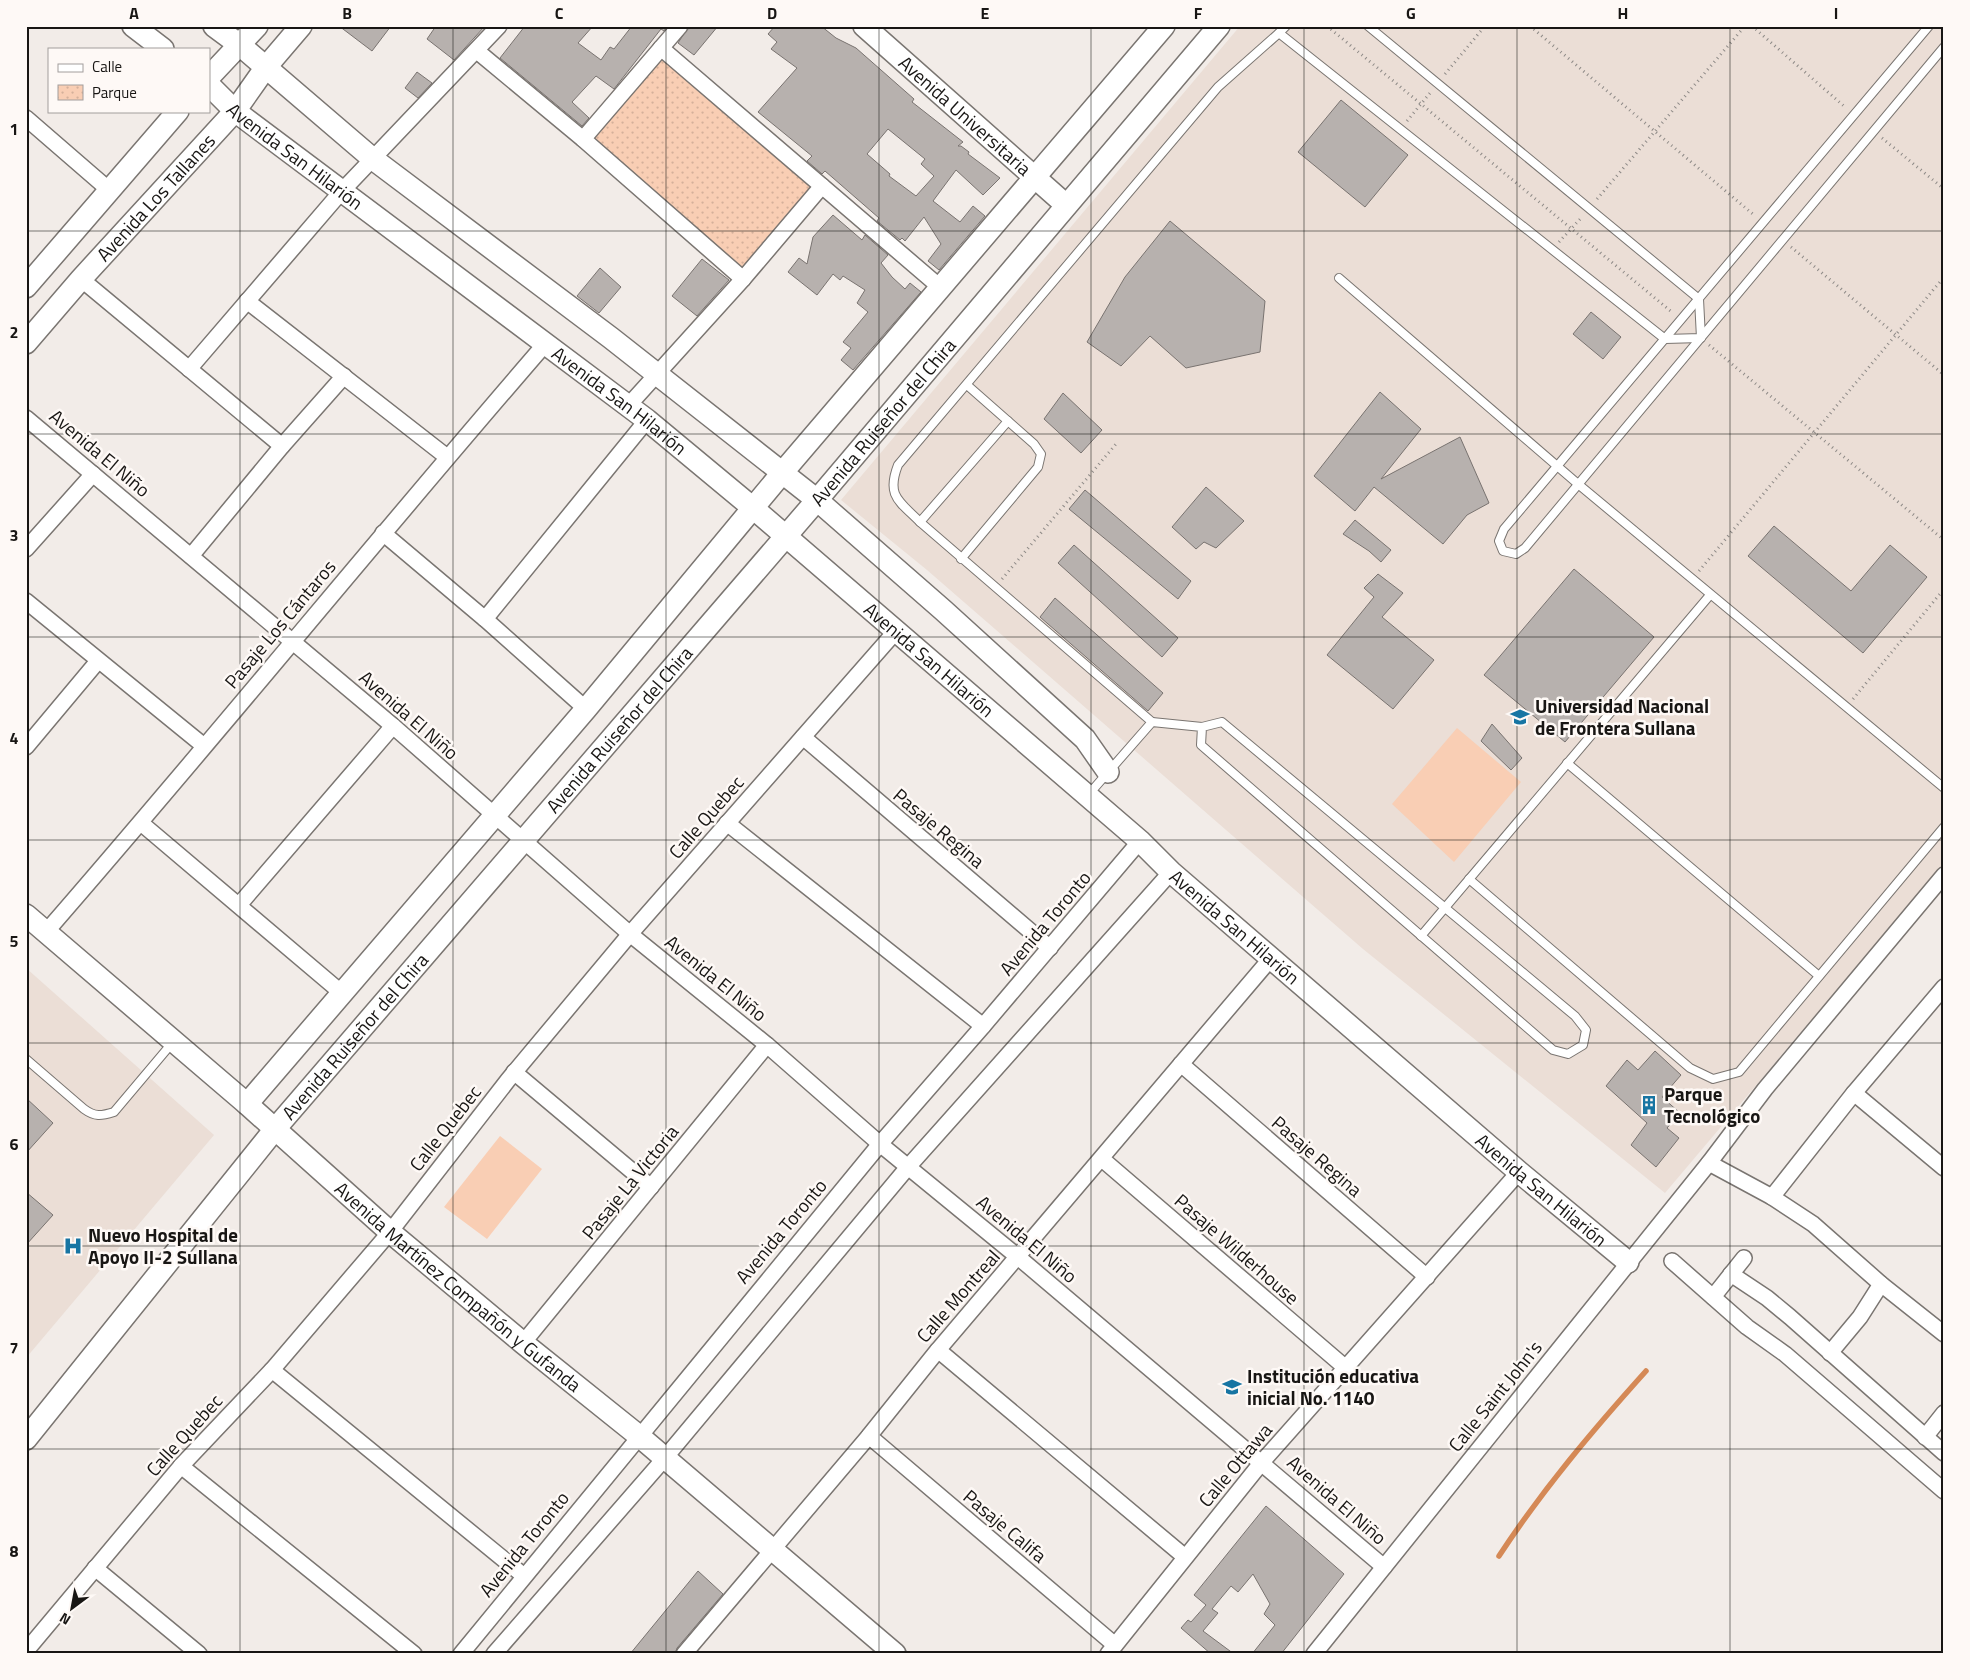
<svg xmlns="http://www.w3.org/2000/svg" width="1970" height="1680" font-family="'Titillium Web',sans-serif">
<style>
.built{fill:#ebded6}
.grass{fill:#f9ceb4}
.park{fill:url(#park-dots)}
.lines{fill:none;stroke-linecap:round;stroke-linejoin:round}
.stream{stroke:#d58956;stroke-width:5.5}
.building{fill:#b7b1ae;stroke:#797370;fill-rule:evenodd}
.lane-casing{stroke:#7a7571;stroke-width:10}
.street-casing{stroke:#7a7571;stroke-width:18}
.secondary-casing{stroke:#7a7571;stroke-width:24}
.path{stroke:#8e8a87;stroke-width:3;stroke-dasharray:1 4;stroke-linecap:butt}
.lane{stroke:#fff;stroke-width:8}
.street{stroke:#fff;stroke-width:15}
.secondary{stroke:#fff;stroke-width:21}
.grid{fill:none;stroke:#181614;stroke-width:1;stroke-opacity:0.55}
.labels{text-anchor:middle;stroke-width:5;stroke-linejoin:round;paint-order:stroke}
.street-label{font-size:19px;fill:#181614;stroke:#fef9f6}
.poi-label{font-size:19px;font-weight:bold;fill:#181614;stroke:#fef9f6;text-anchor:start}
.neatline{fill:none;stroke:#181614;stroke-width:2}
.grid-label{font-size:16px;text-anchor:middle;font-weight:bold;fill:#181614}
</style>
<defs>
<pattern id="park-dots" width="8" height="8" patternUnits="userSpaceOnUse" patternTransform="scale(1.25)"><rect width="8" height="8" fill="#f9ceb4"/><path d="M2 2h.1M6 6h.1" fill="none" stroke="#d5b09a" stroke-width="1.8" stroke-linecap="round"/></pattern>
</defs>
<rect width="100%" height="100%" fill="#f2ece8"/>
<g class="built">
<polygon points="1240,26 1944,26 1944,863 1665,1193 1363,949 927,570 841,500"/>
<polygon points="26,968 214,1135 26,1358"/>
</g>
<g class="grass">
<polygon points="1457,728 1521,782 1454,862 1392,804"/>
<polygon points="500,1136 542,1169 487,1239 444,1207"/>
</g>
<polygon class="park" points="661,48 822,186 743,279 583,139"/>
<g class="lines">
<path class="stream" d="M 1499,1556 C 1543,1489 1593,1430 1646,1371"/>
</g>
<g class="building">
<polygon points="339,26 391,26 372,51"/>
<polygon points="436,26 485,26 454,60 427,39"/>
<polygon points="525,26 593,26 578,43 601,60 610,47 614,49 632,26 667,26 664,31 661,29 614,89 596,76 572,102 589,118 582,126 500,58"/>
<polygon points="689,26 718,26 694,55 678,43"/>
<path d="M 775,26 L 821,26 L 836,38 L 856,48 L 914,99 L 912,102 L 963,142 L 958,146 L 961,146 L 969,152 L 968,154 L 1000,178 L 983,195 L 956,170 L 933,201 L 960,222 L 973,206 L 985,216 L 939,270 L 928,261 L 941,244 L 924,217 L 905,241 L 902,238 L 900,240 L 877,221 L 879,218 L 825,171 L 822,174 L 807,161 L 812,156 L 758,112 L 797,68 L 771,49 L 777,42 L 768,34 ZM 888,129 L 925,159 L 921,164 L 934,176 L 916,196 L 889,176 L 890,174 L 867,154 Z"/>
<polygon points="417,72 432,83 418,98 405,88"/>
<polygon points="1341,100 1408,155 1365,207 1298,152"/>
<polygon points="833,215 862,240 865,235 888,255 881,263 892,277 905,289 910,283 921,292 853,370 841,360 851,348 843,342 868,312 857,303 865,290 843,276 840,280 833,274 817,295 788,272 799,258 807,264 813,237"/>
<polygon points="1170,221 1265,301 1260,352 1186,368 1150,336 1121,366 1087,342 1125,277"/>
<polygon points="702,259 729,280 697,316 672,296"/>
<polygon points="600,268 621,287 599,313 577,296"/>
<polygon points="1591,312 1621,337 1603,359 1573,334"/>
<polygon points="1380,392 1421,429 1381,479 1460,437 1489,503 1467,515 1443,544 1374,487 1355,511 1314,476"/>
<polygon points="1063,393 1102,430 1081,453 1044,419"/>
<polygon points="1206,487 1244,521 1216,548 1204,542 1196,549 1172,527"/>
<polygon points="1085,490 1191,581 1178,599 1069,509"/>
<polygon points="1355,520 1391,550 1381,562 1369,551 1343,534"/>
<polygon points="1774,526 1851,591 1890,545 1927,577 1863,653 1748,556"/>
<polygon points="1074,545 1178,638 1162,657 1058,563"/>
<polygon points="1574,569 1654,637 1565,742 1484,675"/>
<polygon points="1378,574 1403,593 1382,617 1434,660 1393,709 1327,655 1374,597 1364,588"/>
<polygon points="1055,598 1163,693 1148,711 1040,617"/>
<polygon points="1492,724 1522,758 1511,770 1481,741"/>
<polygon points="1655,1051 1681,1075 1662,1097 1680,1113 1667,1128 1679,1138 1656,1167 1631,1145 1647,1123 1606,1086 1627,1060 1638,1070"/>
<polygon points="26,1098 53,1123 26,1153"/>
<polygon points="26,1192 53,1215 26,1245"/>
<polygon points="1266,1506 1344,1574 1281,1654 1252,1654 1275,1625 1264,1614 1270,1604 1253,1574 1238,1592 1231,1586 1212,1609 1218,1613 1203,1631 1234,1654 1211,1654 1181,1628 1188,1620 1191,1622 1206,1605 1194,1595"/>
<polygon points="698,1571 723,1594 677,1648 675,1654 630,1654"/>
</g>
<g class="lines">
<g class="lane-casing">
<g id="lane">
<polyline points="1286,26 1279,33 1665,339 1701,338 1699,299 1368,26"/>
<polyline points="1929,26 1504,529 1499,541 1503,551 1516,554 1525,548 1944,47"/>
<polyline points="1339,278 1578,484 1944,788"/>
<polyline points="920,522 1008,421"/>
<polyline points="961,559 1038,467 1041,454 1034,444 967,385"/>
<path d="M 1152,722 L 920,522 C 899,501 886,496 898,465 L 1218,87 L 1279,33"/>
<polyline points="1567,763 1819,976"/>
<polyline points="1089,794 1152,722 1202,727 1222,722 1575,1016 1586,1030 1583,1045 1568,1054 1553,1050 1201,745 1202,727"/>
<polyline points="1469,879 1690,1068 1713,1079 1739,1072 1944,827"/>
<polyline points="1421,936 1710,595"/>
<path d="M 26,1059 L 84,1109 C 95,1117 101,1116 114,1112 L 173,1042"/>
</g>
</g>
<g class="street-casing">
<g id="street">
<polyline points="661,48 941,288"/>
<polyline points="477,51 583,139 743,279"/>
<polyline points="26,118 108,189"/>
<polyline points="583,139 680,26"/>
<polyline points="81,279 282,446"/>
<polyline points="247,301 447,457"/>
<polyline points="189,369 341,192 499,26"/>
<polyline points="628,406 743,279 822,186"/>
<polyline points="26,418 393,726 630,934 767,1045 880,1144 1018,1257 1384,1567"/>
<polyline points="383,533 485,619 586,709"/>
<polyline points="26,549 93,474"/>
<polyline points="191,556 282,446 344,376"/>
<polyline points="26,601 204,746"/>
<polyline points="485,619 647,420"/>
<polyline points="803,737 1050,948"/>
<polyline points="26,747 98,661"/>
<polyline points="141,823 343,994"/>
<polyline points="727,823 983,1026"/>
<polyline points="239,905 393,726"/>
<path d="M 46,932 C 215,738 377,538 546,343"/>
<polyline points="1181,1064 1427,1277"/>
<polyline points="514,1072 651,1187"/>
<polyline points="1854,1093 1944,1168"/>
<polyline points="1102,1159 1347,1369"/>
<polyline points="1709,1163 1772,1197 1813,1224 1881,1284 1944,1334"/>
<polyline points="1772,1197 1854,1093 1944,987"/>
<polyline points="1672,1261 1747,1327 1785,1354 1944,1491"/>
<polyline points="1731,1274 1767,1298 1790,1317 1944,1453"/>
<polyline points="1713,1297 1744,1258"/>
<polyline points="523,1343 767,1045"/>
<polyline points="938,1350 1185,1557"/>
<polyline points="1830,1353 1860,1317 1881,1284"/>
<polyline points="272,1370 524,1576"/>
<polyline points="869,1436 1115,1645"/>
<polyline points="1925,1437 1944,1413"/>
<polyline points="181,1466 414,1654"/>
<polyline points="95,1568 199,1654"/>
<polyline points="26,1651 181,1466 272,1370 390,1232 508,1080 630,934 896,631"/>
<polyline points="461,1654 880,1144 983,1026 1140,841"/>
<polyline points="494,1654 664,1459 908,1167 1171,872"/>
<polyline points="684,1654 869,1436 938,1350 1272,957"/>
<polyline points="1108,1654 1262,1462 1519,1172"/>
<polyline points="1314,1654 1709,1163 1765,1089 1944,875"/>
</g>
</g>
<g class="secondary-casing">
<g id="secondary">
<polyline points="133,26 163,49"/>
<polyline points="214,26 241,46 373,159 611,338 817,500 943,610 1085,739 1108,772"/>
<path id="s1" d="M 864,26 L 1066,205"/>
<polyline points="209,77 257,26"/>
<path id="s2" d="M 209,85 L 235,111 L 647,420 L 753,508 L 1140,841 L 1171,872 L 1519,1172 L 1628,1262"/>
<polyline points="26,287 178,111"/>
<path id="s3" d="M 26,343 L 81,279 L 235,111 L 266,67 L 301,26"/>
<path id="s4" d="M 26,915 L 247,1104 L 390,1232 L 523,1343 L 639,1436 L 895,1654"/>
<polyline points="247,1104 586,709 782,473 1164,26"/>
<path id="s5" d="M 26,1439 L 275,1129 L 817,500 L 1219,26"/>
</g>
</g>
<g class="path">
<polyline points="1327,26 1673,313"/>
<polyline points="1530,26 1754,215"/>
<polyline points="1752,26 1845,107"/>
<polyline points="1445,74 1485,26"/>
<polyline points="1407,121 1430,93"/>
<polyline points="1882,138 1944,189"/>
<polyline points="1597,199 1745,26"/>
<polyline points="1559,242 1582,217"/>
<polyline points="1791,247 1944,375"/>
<polyline points="1709,345 1944,540"/>
<polyline points="1699,571 1944,277"/>
<polyline points="1002,579 1116,444"/>
<polyline points="1853,699 1944,589"/>
</g>
<use href="#lane" class="lane"/>
<use href="#street" class="street"/>
<use href="#secondary" class="secondary"/>
</g>
<path class="grid" d="M 240,26 L 240,1654M 453,26 L 453,1654M 666,26 L 666,1654M 879,26 L 879,1654M 1091,26 L 1091,1654M 1304,26 L 1304,1654M 1517,26 L 1517,1654M 1730,26 L 1730,1654M 26,231 L 1944,231M 26,434 L 1944,434M 26,637 L 1944,637M 26,840 L 1944,840M 26,1043 L 1944,1043M 26,1246 L 1944,1246M 26,1449 L 1944,1449"/>
<defs>
<g id="university-bare" transform="scale(1.5)"><path d="M0-5L7-2L0 1L-7-2ZM-4 1L0 2.5L4 1V4Q0 6-4 4Z" fill="#1775a3" stroke="#fef9f6" stroke-width="2.5" paint-order="stroke"/></g>
<g id="building-bare" transform="scale(1.5)"><path d="M-4-6H4V6H1V3H-1V6H-4ZM-2.5-4.3h1.7v1.8h-1.7ZM.8-4.3h1.7v1.8H.8ZM-2.5-1h1.7V.8h-1.7ZM.8-1h1.7V.8H.8Z" fill="#1775a3" stroke="#fef9f6" stroke-width="2.5" paint-order="stroke"/></g>
<g id="hospital-bare" transform="scale(1.5)"><path d="M-5-5h3v3.5h4V-5h3V5h-3V1.5h-4V5h-3Z" fill="#1775a3" stroke="#fef9f6" stroke-width="2.5" paint-order="stroke"/></g>
<g id="school-bare" transform="scale(1.5)"><path d="M0-5L7-2L0 1L-7-2ZM-4 1L0 2.5L4 1V4Q0 6-4 4Z" fill="#1775a3" stroke="#fef9f6" stroke-width="2.5" paint-order="stroke"/></g>
</defs>
<g fill-rule="evenodd">
<use href="#university-bare" x="1520" y="717"/>
<use href="#building-bare" x="1649" y="1105"/>
<use href="#hospital-bare" x="73" y="1246"/>
<use href="#school-bare" x="1232" y="1387"/>
</g>
<g class="labels">
<g class="street-label">
<text dy="7" stroke="none"><textPath href="#s1" startOffset="135">Avenida Universitaria</textPath></text>
<text dy="7" stroke="none"><textPath href="#s2" startOffset="112">Avenida San Hilarión</textPath></text>
<text dy="7" stroke="none"><textPath href="#s3" startOffset="195">Avenida Los Tallanes</textPath></text>
<text dy="7" stroke="none"><textPath href="#s2" startOffset="518">Avenida San Hilarión</textPath></text>
<text dy="7" stroke="none"><textPath href="#s5" startOffset="1330">Avenida Ruiseñor del Chira</textPath></text>
<text transform="translate(100 453) rotate(40)" y="7">Avenida El Niño</text>
<text transform="translate(280 624) rotate(-50)" y="7">Pasaje Los Cántaros</text>
<text dy="7" stroke="none"><textPath href="#s2" startOffset="922">Avenida San Hilarión</textPath></text>
<text transform="translate(409 715) rotate(41)" y="7">Avenida El Niño</text>
<text dy="7" stroke="none"><textPath href="#s5" startOffset="925">Avenida Ruiseñor del Chira</textPath></text>
<text transform="translate(706 817) rotate(-49)" y="7">Calle Quebec</text>
<text transform="translate(939 828) rotate(40)" y="7">Pasaje Regina</text>
<text transform="translate(1045 923) rotate(-50)" y="7">Avenida Toronto</text>
<text dy="7" stroke="none"><textPath href="#s2" startOffset="1328">Avenida San Hilarión</textPath></text>
<text transform="translate(716 978) rotate(39)" y="7">Avenida El Niño</text>
<text dy="7" stroke="none"><textPath href="#s5" startOffset="520">Avenida Ruiseñor del Chira</textPath></text>
<text transform="translate(445 1128) rotate(-52)" y="7">Calle Quebec</text>
<text transform="translate(1317 1156) rotate(41)" y="7">Pasaje Regina</text>
<text transform="translate(630 1182) rotate(-51)" y="7">Pasaje La Victoria</text>
<text dy="7" stroke="none"><textPath href="#s2" startOffset="1732">Avenida San Hilarión</textPath></text>
<text transform="translate(781 1231) rotate(-50)" y="7">Avenida Toronto</text>
<text transform="translate(1027 1239) rotate(40)" y="7">Avenida El Niño</text>
<text transform="translate(1237 1249) rotate(41)" y="7">Pasaje Wilderhouse</text>
<text dy="7" stroke="none"><textPath href="#s4" startOffset="570">Avenida Martínez Compañón y Gufanda</textPath></text>
<text transform="translate(958 1296) rotate(-49)" y="7">Calle Montreal</text>
<text transform="translate(1495 1396) rotate(-51)" y="7">Calle Saint John's</text>
<text transform="translate(184 1435) rotate(-48)" y="7">Calle Quebec</text>
<text transform="translate(1235 1465) rotate(-50)" y="7">Calle Ottawa</text>
<text transform="translate(1337 1500) rotate(41)" y="7">Avenida El Niño</text>
<text transform="translate(1005 1526) rotate(40)" y="7">Pasaje Califa</text>
<text transform="translate(524 1544) rotate(-51)" y="7">Avenida Toronto</text>
</g>
<g class="poi-label">
<text x="1535" y="713">Universidad Nacional<tspan x="1535" dy="22">de Frontera Sullana</tspan></text>
<text x="1664" y="1101">Parque<tspan x="1664" dy="22">Tecnológico</tspan></text>
<text x="88" y="1242">Nuevo Hospital de<tspan x="88" dy="22">Apoyo II-2 Sullana</tspan></text>
<text x="1247" y="1383">Institución educativa<tspan x="1247" dy="22">inicial No. 1140</tspan></text>
</g>
</g>
<rect width="1970" height="1680" fill="none" stroke="#fef9f6" stroke-width="55"/>
<rect x="48" y="48" width="162" height="65" fill="#fef9f6" stroke="#a29e9c"/>
<rect x="58" y="64" width="25" height="8" fill="#ffffff" stroke="#a29e9c"/>
<text x="92" y="72" font-size="15" fill="#181614">Calle</text>
<rect x="58" y="85" width="25" height="15" fill="url(#park-dots)" stroke="#a29e9c"/>
<text x="92" y="98" font-size="15" fill="#181614">Parque</text>
<g transform="translate(72 1608) rotate(212)" stroke="#fef9f6" stroke-width="4" paint-order="stroke">
<path d="M0-4L9 19L0 12L-9 19Z" fill="#181614"/>
<text y="-8" font-size="14" font-weight="bold" text-anchor="middle" fill="#181614">N</text>
</g>
<rect x="28" y="28" width="1914" height="1624" class="neatline"/>
<g class="grid-label">
<text x="134" y="19">A</text>
<text x="347" y="19">B</text>
<text x="559" y="19">C</text>
<text x="772" y="19">D</text>
<text x="985" y="19">E</text>
<text x="1198" y="19">F</text>
<text x="1411" y="19">G</text>
<text x="1623" y="19">H</text>
<text x="1836" y="19">I</text>
<text x="14" y="135">1</text>
<text x="14" y="338">2</text>
<text x="14" y="541">3</text>
<text x="14" y="744">4</text>
<text x="14" y="947">5</text>
<text x="14" y="1150">6</text>
<text x="14" y="1354">7</text>
<text x="14" y="1557">8</text>
</g>
</svg>
